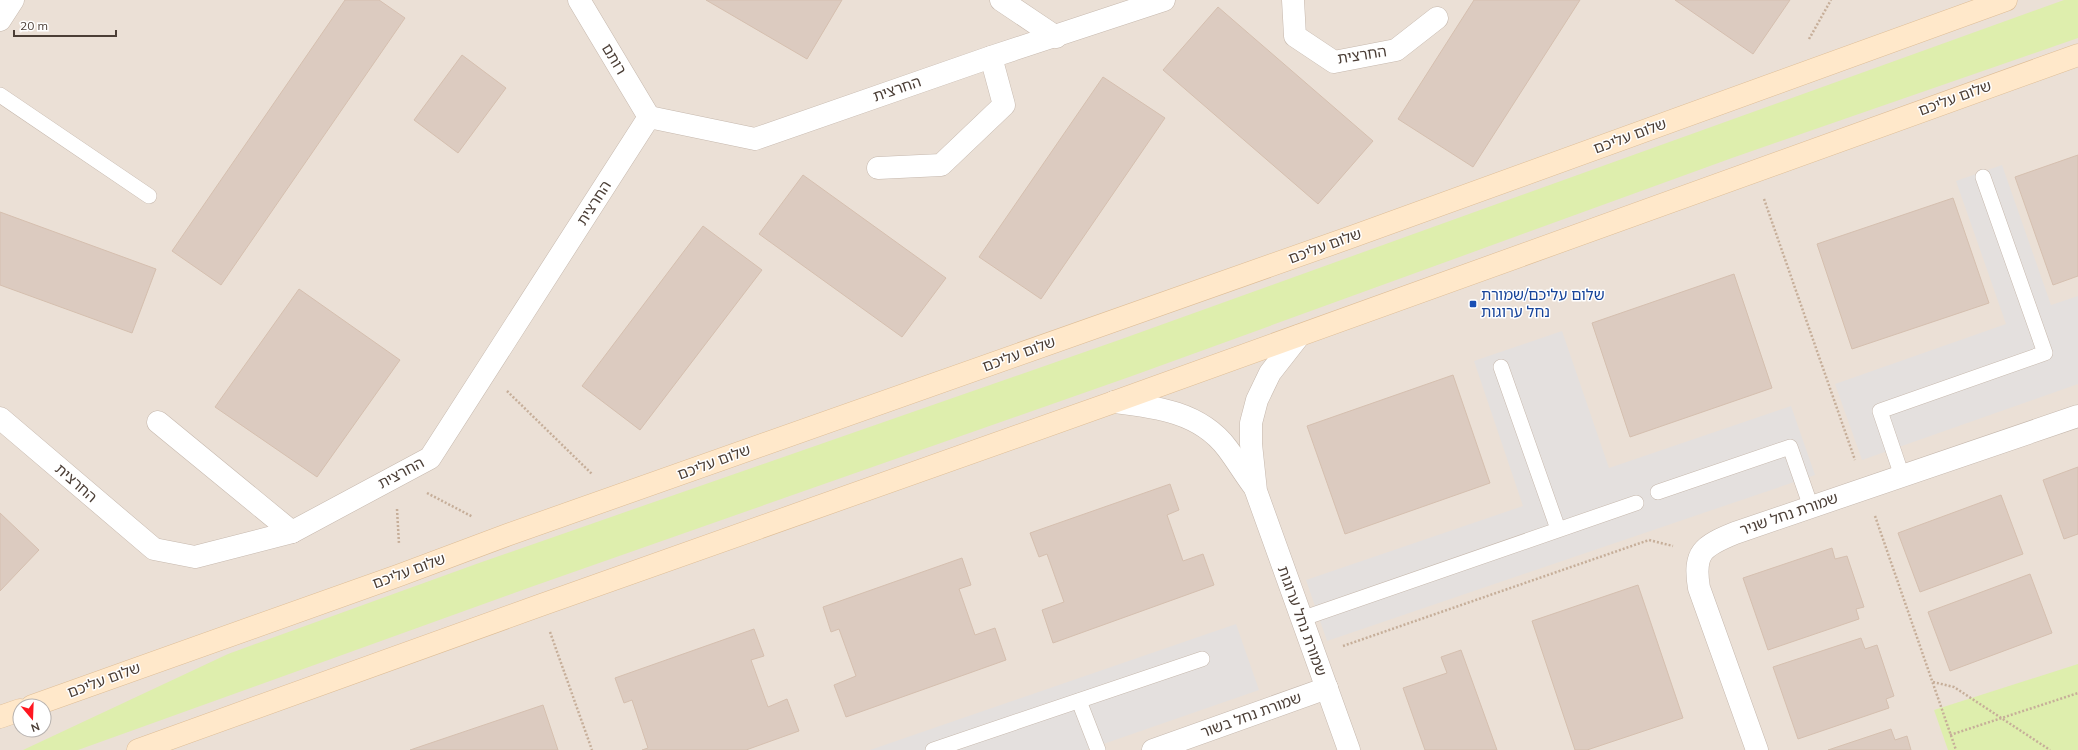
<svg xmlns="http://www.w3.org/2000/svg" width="2078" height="750" font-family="Mulish,'Noto Sans Hebrew',sans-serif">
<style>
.residential{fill:#ebe0d6;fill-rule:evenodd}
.green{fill:#deeead}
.parking{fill:#e4e0de}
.building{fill:#dccbc0;stroke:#d5bfaf}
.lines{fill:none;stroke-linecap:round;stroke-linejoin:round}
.lane-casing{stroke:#c6b8ad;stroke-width:16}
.street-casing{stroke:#c6b8ad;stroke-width:23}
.secondary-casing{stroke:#debd96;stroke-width:23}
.path{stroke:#c6ae99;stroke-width:2.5;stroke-dasharray:2 2;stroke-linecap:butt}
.lane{stroke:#fff;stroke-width:15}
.street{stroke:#fff;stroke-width:22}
.secondary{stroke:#ffe8ca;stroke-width:22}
.transit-dot{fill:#1a4fb4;stroke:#fff;stroke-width:1.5}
.labels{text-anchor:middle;stroke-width:3;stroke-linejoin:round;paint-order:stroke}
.street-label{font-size:15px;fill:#4b3e36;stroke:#fff}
.transit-label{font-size:15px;fill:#164399;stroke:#fff;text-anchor:start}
</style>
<rect width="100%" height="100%" fill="#f6efe9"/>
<path class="residential" d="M 0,0 L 2078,0 L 2078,750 L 0,750 ZM 20,706 L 44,706 L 44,730 L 20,730 Z"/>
<g class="green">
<polygon points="2064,0 2078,0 2078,38 1732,158 1132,376 528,588 78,750 23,750 228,654 479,563 1119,340"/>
<polygon points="2078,664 2078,750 1948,750 1934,710"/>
</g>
<g class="parking">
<polygon points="2002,165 2051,305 2078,296 2078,384 1862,460 1835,384 2006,324 1956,181"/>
<polygon points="1562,331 1609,468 1791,406 1815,475 1327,641 1306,580 1523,506 1474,361"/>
<polygon points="1236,624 1259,690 1086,750 870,750"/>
</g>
<g class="building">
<polygon points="345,0 379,0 405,18 221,285 172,251"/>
<polygon points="706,0 842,0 807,59"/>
<polygon points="1474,0 1580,0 1473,167 1398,119"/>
<polygon points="1675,0 1790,0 1753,54"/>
<polygon points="1218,7 1373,141 1318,204 1163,70"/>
<polygon points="462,55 506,88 458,153 414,120"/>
<polygon points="1103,77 1165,118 1041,299 979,257"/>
<polygon points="2078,155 2078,276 2053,285 2015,177"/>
<polygon points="803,175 946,278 902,337 759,234"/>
<polygon points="1953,198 1989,303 1852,349 1817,244"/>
<polygon points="0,212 156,269 132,333 0,285"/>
<polygon points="703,226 762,270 640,430 582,386"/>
<polygon points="1734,274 1772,388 1630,437 1592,323"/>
<polygon points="299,289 400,360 317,477 215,407"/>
<polygon points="1453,375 1490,483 1345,534 1307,426"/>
<polygon points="2078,467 2078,534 2064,539 2043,480"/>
<polygon points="1170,484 1179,510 1167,515 1183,561 1203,554 1214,585 1053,643 1042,610 1064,602 1047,554 1039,557 1030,533"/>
<polygon points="2001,495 2023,554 1920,592 1898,533"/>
<polygon points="0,513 39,550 0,591"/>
<polygon points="1832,548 1835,559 1847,556 1864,607 1856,609 1859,619 1768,650 1743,578"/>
<polygon points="962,558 971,585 959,589 975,635 995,628 1006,660 846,717 834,685 856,676 839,629 831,632 823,607"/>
<polygon points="2030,574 2052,633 1950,671 1928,612"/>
<polygon points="1638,585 1683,718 1587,750 1575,750 1532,621"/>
<polygon points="754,629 764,656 751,660 768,707 787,699 799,731 746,750 642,750 648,748 632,700 624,703 615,678"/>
<polygon points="1861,638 1865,649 1877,645 1894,696 1886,699 1889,708 1798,739 1773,667"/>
<polygon points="1461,650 1497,750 1425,750 1403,688 1447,673 1441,657"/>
<polygon points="543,705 558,750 410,750"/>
<polygon points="1891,729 1895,740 1907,736 1911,750 1828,750"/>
</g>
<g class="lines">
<g class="lane-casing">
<g id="lane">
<polyline points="0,95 149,196"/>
<polyline points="1501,367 1558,529"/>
<polyline points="1902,476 1880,411 2045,353 1983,177"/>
<polyline points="1658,492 1790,447 1811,507"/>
<polyline points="1301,619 1636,503"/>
<polyline points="1079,701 1098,750"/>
<polyline points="933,750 1202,659"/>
</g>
</g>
<g class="street-casing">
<g id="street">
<polyline points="579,0 649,117"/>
<polyline points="1001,0 1056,37"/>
<polyline points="1293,0 1295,36 1334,62 1396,50 1437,18"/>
<polyline points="0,20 13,0"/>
<polyline points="878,168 941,165 1004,105 991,57"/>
<polyline points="1299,336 1270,373 1257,400 1251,423 1251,444 1256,491 1349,750"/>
<path d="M 1114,402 C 1156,407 1200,412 1227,448 C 1237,461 1245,475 1255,488"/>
<polyline points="0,418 154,549 195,557 292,532 430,458 649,117 755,139 991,57 1164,0"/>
<polyline points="158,422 292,532"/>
<polyline points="1153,750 1327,688"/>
<path d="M 1757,750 L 1699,588 C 1693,552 1703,546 1735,533 L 2078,416"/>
</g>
</g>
<g class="secondary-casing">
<g id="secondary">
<polyline points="32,706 400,575 507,535 1354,236 2006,0"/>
<polyline points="0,717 20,710"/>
<polyline points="138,750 541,605 1114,402 2078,55"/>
</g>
</g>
<g class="path">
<polyline points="1809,39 1831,0"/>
<polyline points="1764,199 1855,460"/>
<polyline points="507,391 592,474"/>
<polyline points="427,493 473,517"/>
<polyline points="397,509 399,544"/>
<polyline points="1875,516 1956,750"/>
<polyline points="550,632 592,750"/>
<polyline points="1343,646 1649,540 1673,546"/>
<polyline points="1933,682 1954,687 2050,750"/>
<polyline points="1950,735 2078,693"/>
</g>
<use href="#lane" class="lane"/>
<use href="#street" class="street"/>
<use href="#secondary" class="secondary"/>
</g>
<rect class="transit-dot" x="1469" y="300" width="8" height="8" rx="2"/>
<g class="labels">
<g class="street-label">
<text transform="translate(1362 55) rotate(-9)" y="5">החרצית</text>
<text transform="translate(614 59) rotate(59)" y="5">רותם</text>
<text transform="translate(897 89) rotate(-19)" y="5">החרצית</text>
<text transform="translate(1955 98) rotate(-20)" y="5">שלום עליכם</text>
<text transform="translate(1630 136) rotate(-20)" y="5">שלום עליכם</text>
<text transform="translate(594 203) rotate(-57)" y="5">החרצית</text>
<text transform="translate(1325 246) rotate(-20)" y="5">שלום עליכם</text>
<text transform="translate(1019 354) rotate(-20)" y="5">שלום עליכם</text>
<text transform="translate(714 462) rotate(-20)" y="5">שלום עליכם</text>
<text transform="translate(401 473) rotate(-28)" y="5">החרצית</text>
<text transform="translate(76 483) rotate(41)" y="5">החרצית</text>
<text transform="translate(1789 514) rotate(-19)" y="5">שמורת נחל שניר</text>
<text transform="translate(409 571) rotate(-20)" y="5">שלום עליכם</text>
<text transform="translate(1302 621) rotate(70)" y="5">שמורת נחל ערוגות</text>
<text transform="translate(104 680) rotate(-20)" y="5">שלום עליכם</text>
<text transform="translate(1251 715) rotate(-20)" y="5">שמורת נחל בשור</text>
</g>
<g class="transit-label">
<text x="1481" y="300">שלום עליכם/שמורת<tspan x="1481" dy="17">נחל ערוגות</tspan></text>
</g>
</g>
<g transform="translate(32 718) rotate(161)"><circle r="19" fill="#ffffff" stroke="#b7b2af"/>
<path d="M0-3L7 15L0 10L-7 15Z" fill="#ff1721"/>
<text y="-6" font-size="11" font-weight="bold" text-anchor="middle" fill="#4b3e36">N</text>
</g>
<path d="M14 30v6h102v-6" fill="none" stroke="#4b3e36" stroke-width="2"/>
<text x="20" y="30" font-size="12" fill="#4b3e36" stroke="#ffffff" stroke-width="3" paint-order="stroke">20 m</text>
</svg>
